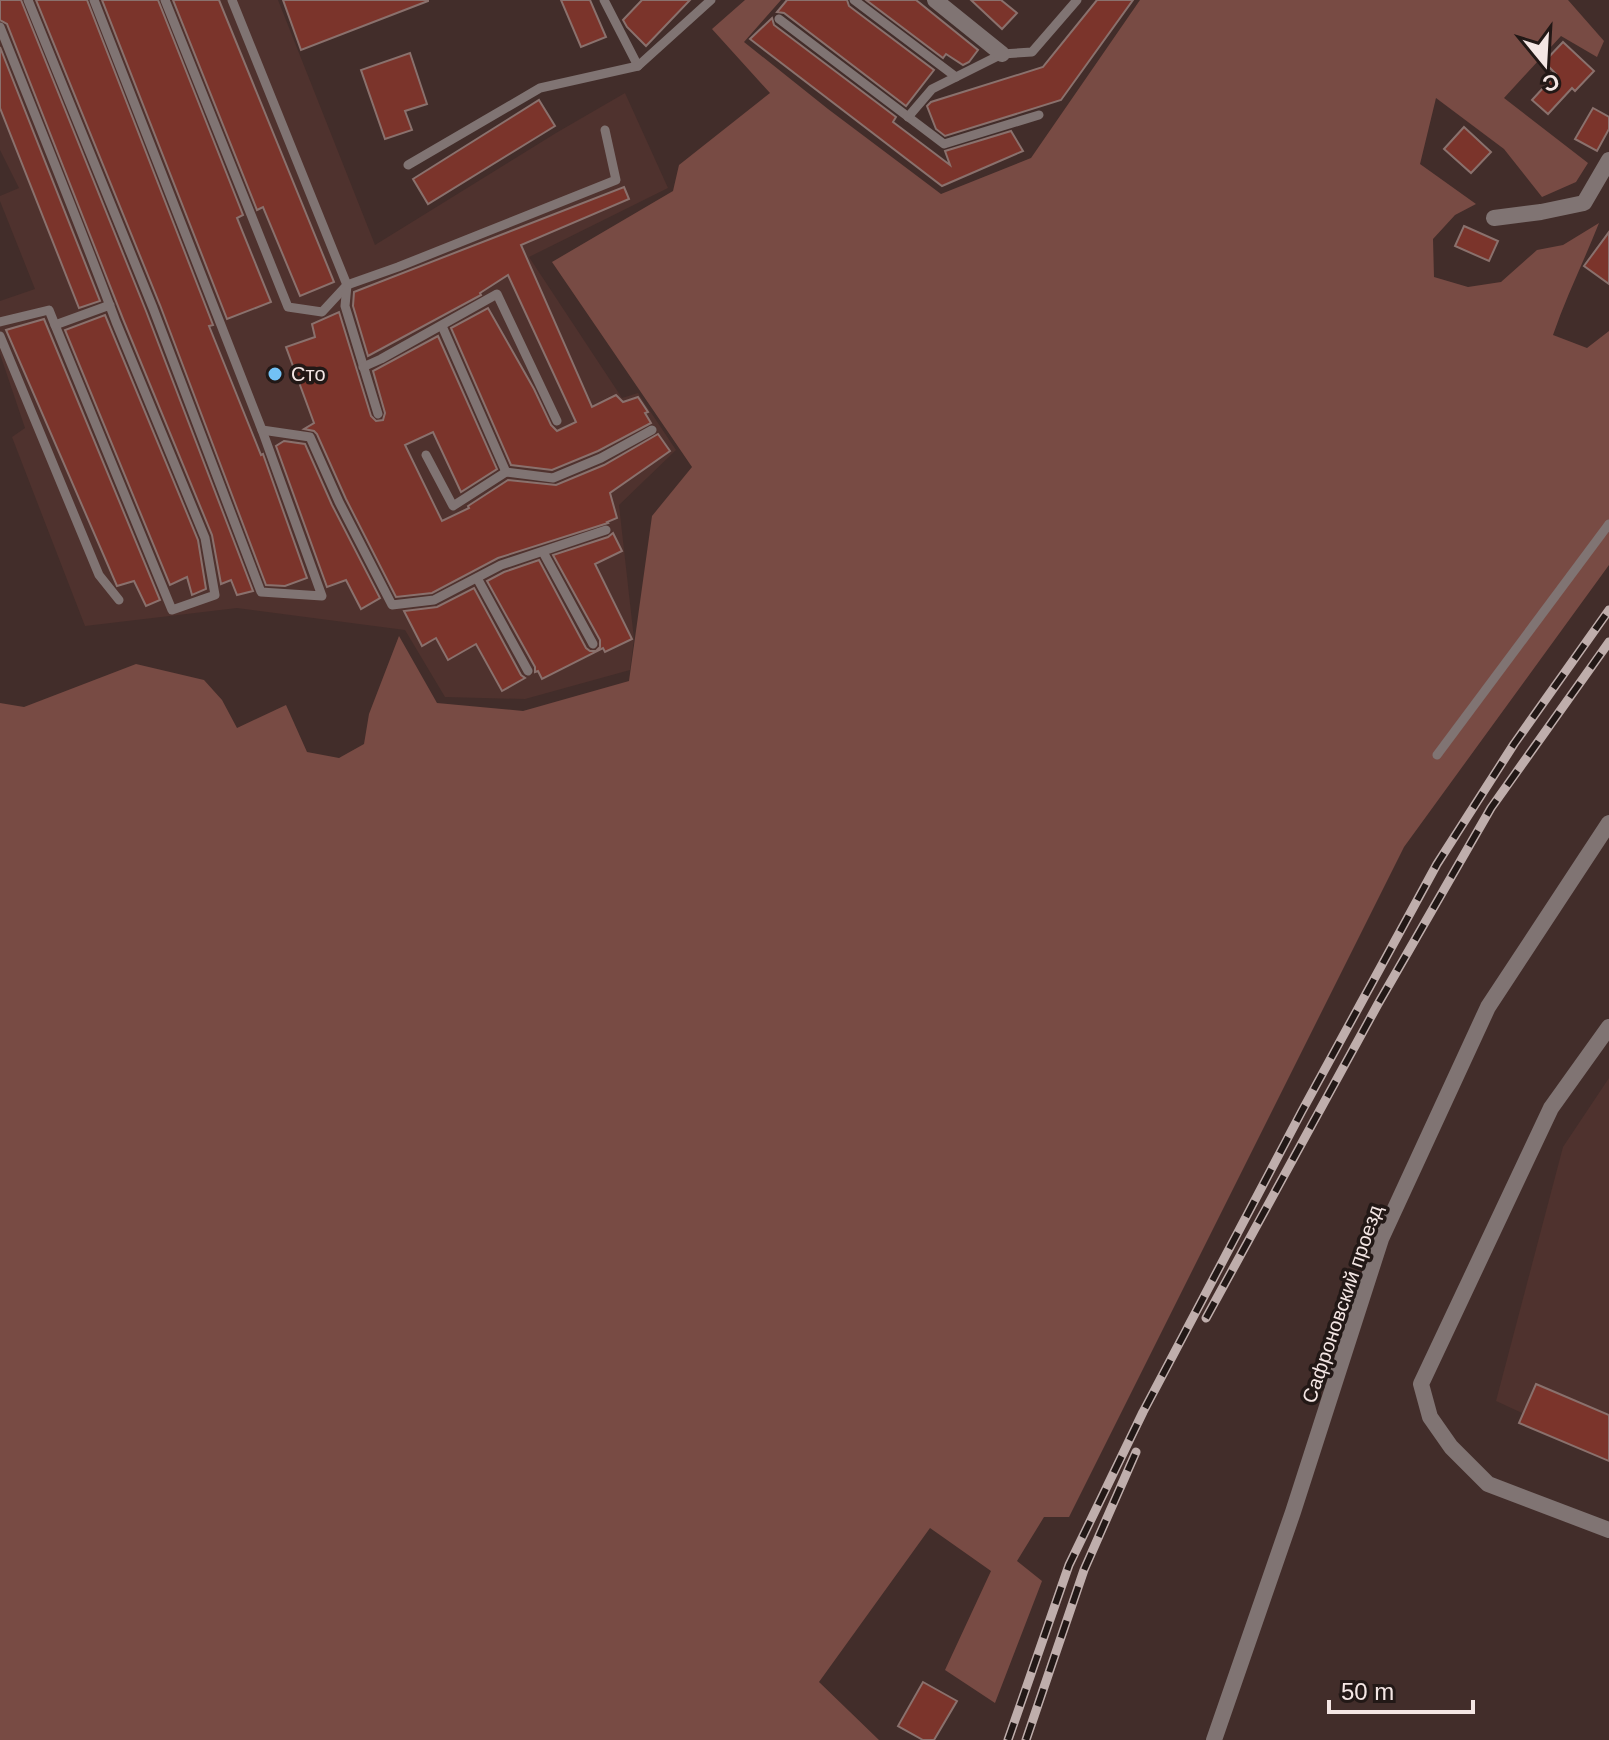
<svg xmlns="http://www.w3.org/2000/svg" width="1609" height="1740" font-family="Helvetica,sans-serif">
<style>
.built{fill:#4f322e}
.green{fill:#784b44}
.building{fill:#7b342b;stroke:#8a716d;stroke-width:2}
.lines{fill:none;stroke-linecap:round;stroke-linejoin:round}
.lane{stroke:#807473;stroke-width:9}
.street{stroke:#807473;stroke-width:16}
.rail-casing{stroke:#bfaeac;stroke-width:9}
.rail{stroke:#221816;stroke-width:6;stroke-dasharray:18;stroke-linecap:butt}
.poi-dot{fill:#72c1f5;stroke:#221816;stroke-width:3}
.labels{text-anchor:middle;stroke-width:7;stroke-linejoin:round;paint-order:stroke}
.poi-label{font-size:20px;fill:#f4e6e4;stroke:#221816;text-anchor:start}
.street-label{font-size:20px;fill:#f4e6e4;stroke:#221816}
</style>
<rect width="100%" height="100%" fill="#422d2a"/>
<g class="built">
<polygon points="0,0 278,0 375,245 556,133 625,93 668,188 529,257 622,398 638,393 676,450 619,505 634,639 630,670 525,699 445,697 405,630 237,608 85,626 12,437 25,428 0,354 0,301 35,289 0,201 0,196 19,188 0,150"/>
<polygon points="1609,1078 1609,1453 1496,1401 1563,1147"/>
</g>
<path class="green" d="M 745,0 L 781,0 L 744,42 L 828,109 L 941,194 L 1031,158 L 1140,0 L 1568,0 L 1604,41 L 1597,57 L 1561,36 L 1504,98 L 1588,163 L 1576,182 L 1542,197 L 1504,149 L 1436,98 L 1420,164 L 1476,204 L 1455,215 L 1433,239 L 1434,277 L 1468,287 L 1501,282 L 1537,250 L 1563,245 L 1599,223 C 1584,261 1566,297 1553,335 L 1587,348 L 1609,331 L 1609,565 L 1404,847 L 1069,1517 L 1044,1517 L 1017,1561 L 1042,1581 L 995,1703 L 945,1670 L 991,1571 L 930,1528 L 819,1682 L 879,1740 L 0,1740 L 0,703 L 24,707 L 136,664 L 204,680 L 222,700 L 237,728 L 286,705 L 307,752 L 339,758 L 364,744 L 369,714 L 399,636 L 437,703 L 523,711 L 629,681 L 652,516 L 692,467 L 552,262 L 673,191 L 679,165 L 770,93 L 712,29 Z"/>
<g class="building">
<polygon points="0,0 21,0 146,311 253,591 237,595 231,580 221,584 212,535 123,319 7,24 0,20"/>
<polygon points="36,0 87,0 213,325 209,326 261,455 263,454 307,578 285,586 266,585 160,305"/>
<polygon points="102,0 158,0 243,215 237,218 271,302 227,319"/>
<polygon points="173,0 219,0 334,282 300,296 263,207 257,210"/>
<polygon points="283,0 428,0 428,1 301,50"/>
<polygon points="561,0 590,0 606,37 581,47"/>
<polygon points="642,0 690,0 646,46 627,27 623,20"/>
<polygon points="787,0 847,0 849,6 934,70 906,106 784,13 777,12"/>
<polygon points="866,0 916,0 978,50 969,62 963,65 946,54 943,58"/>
<polygon points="971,0 1001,0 1017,13 1002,29"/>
<polygon points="1097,0 1133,0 1061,100 945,136 936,129 927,106 931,102 1043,67"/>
<polygon points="772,18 774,25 896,117 893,122 950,165 945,151 1011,131 1023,151 942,186 750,39"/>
<polygon points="1563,42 1594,71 1575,91 1572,88 1548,114 1532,100 1556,74 1544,62"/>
<polygon points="0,47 100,301 79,308 0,108"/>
<polygon points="410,53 427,104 405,111 412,130 385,139 361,70"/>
<polygon points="539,100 555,126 428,204 413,179"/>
<polygon points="1593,108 1609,117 1609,129 1597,151 1575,139"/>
<polygon points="1464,127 1491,152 1471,173 1444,149"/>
<polygon points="624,187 629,199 521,245 592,407 616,395 623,402 638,397 648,412 645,413 651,423 598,451 552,470 511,465 451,328 488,308 534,389 551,425 557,431 576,422 508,275 480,293 481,295 368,356 353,306 354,292"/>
<polygon points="1464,226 1498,241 1489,261 1455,246"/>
<polygon points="1609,232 1609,284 1584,266"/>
<polygon points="339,312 371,416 376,421 383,420 385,413 373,371 438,336 497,469 461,492 433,432 405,445 442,521 469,508 468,506 508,480 556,485 604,465 658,434 670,451 610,493 617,518 607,522 608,523 498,558 432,593 396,597 346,499 317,434 314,431 304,429 314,423 286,347 315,337 312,324"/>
<polygon points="105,315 198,540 206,589 192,595 187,577 170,585 65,330"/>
<polygon points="44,319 160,600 146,606 134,581 117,586 6,330"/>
<polygon points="284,441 305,444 332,505 380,598 361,609 346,580 327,587 276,446"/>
<polygon points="613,533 622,551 595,564 632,639 605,652 603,648 542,679 538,671 535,672 535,667 487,581 504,572 539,560 586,648 590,651 596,651 600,647 600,640 553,555 608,537"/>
<polygon points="474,588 521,675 525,678 502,691 476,644 448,660 436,638 422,646 404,611 437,607"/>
<polygon points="1536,1384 1609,1415 1609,1461 1519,1423"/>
<polygon points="923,1682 957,1701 934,1740 923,1740 898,1726"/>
</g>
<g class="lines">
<g class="lane">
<polyline points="28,0 153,308 261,592 322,596 262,430 94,0"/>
<polyline points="165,0 288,307 322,312 347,285 398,267 616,180 605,130"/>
<polyline points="232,0 347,285 345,306 378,414"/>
<polyline points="604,0 638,66"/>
<polyline points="854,0 956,77"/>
<polyline points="779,19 944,144 1039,115"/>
<path d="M 0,27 C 39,125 79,223 116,322 L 205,538 L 215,595 L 172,610 L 55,325 L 110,305"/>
<polyline points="908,117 932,89 1002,54 1032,52 1077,0"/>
<polyline points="408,165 540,88 638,66 711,0"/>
<polyline points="0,322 49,310 55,325"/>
<polyline points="442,326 506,472 553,478 601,458 652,430"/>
<polyline points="0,336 99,575 119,600"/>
<polyline points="363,367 381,359 497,294 557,421"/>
<polyline points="262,430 310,437 339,502 392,605 434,600 501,565 606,530"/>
<polyline points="426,455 453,506 506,472"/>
<polyline points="543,552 593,644"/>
<polyline points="477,578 528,671"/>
<polyline points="1437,755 1609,524"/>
</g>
<g class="street">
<polyline points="935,0 1002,54"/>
<polyline points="1494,218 1541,212 1584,203 1609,160"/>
<polyline points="1609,1027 1551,1108 1421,1384 1430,1417 1451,1447 1488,1484 1609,1530"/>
<polyline points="1214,1740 1293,1512 1381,1239 1488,1007 1609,823"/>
</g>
<g class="rail-casing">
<g id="rail">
<polyline points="1206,1318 1378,1004 1491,808 1609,642"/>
<polyline points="1008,1740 1069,1565 1143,1412 1302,1111 1437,864 1514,744 1609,610"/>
<polyline points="1026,1740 1084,1570 1136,1452"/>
</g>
</g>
<use href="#rail" class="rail"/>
</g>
<circle class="poi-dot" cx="275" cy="374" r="8"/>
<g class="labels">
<g class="poi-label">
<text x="291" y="381">Сто</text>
</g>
<g class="street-label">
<text transform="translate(1342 1304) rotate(-71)" y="7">Сафроновский проезд</text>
</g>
</g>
<g transform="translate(1545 64) rotate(162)" stroke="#221816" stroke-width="6" paint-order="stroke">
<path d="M0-6L14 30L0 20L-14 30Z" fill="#f4e6e4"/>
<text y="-12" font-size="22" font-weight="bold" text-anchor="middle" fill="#f4e6e4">С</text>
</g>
<path d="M1329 1700v12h144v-12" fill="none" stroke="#f4e6e4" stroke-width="4"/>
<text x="1341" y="1700" font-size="24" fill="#f4e6e4" stroke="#221816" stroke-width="6" paint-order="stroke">50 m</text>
</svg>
